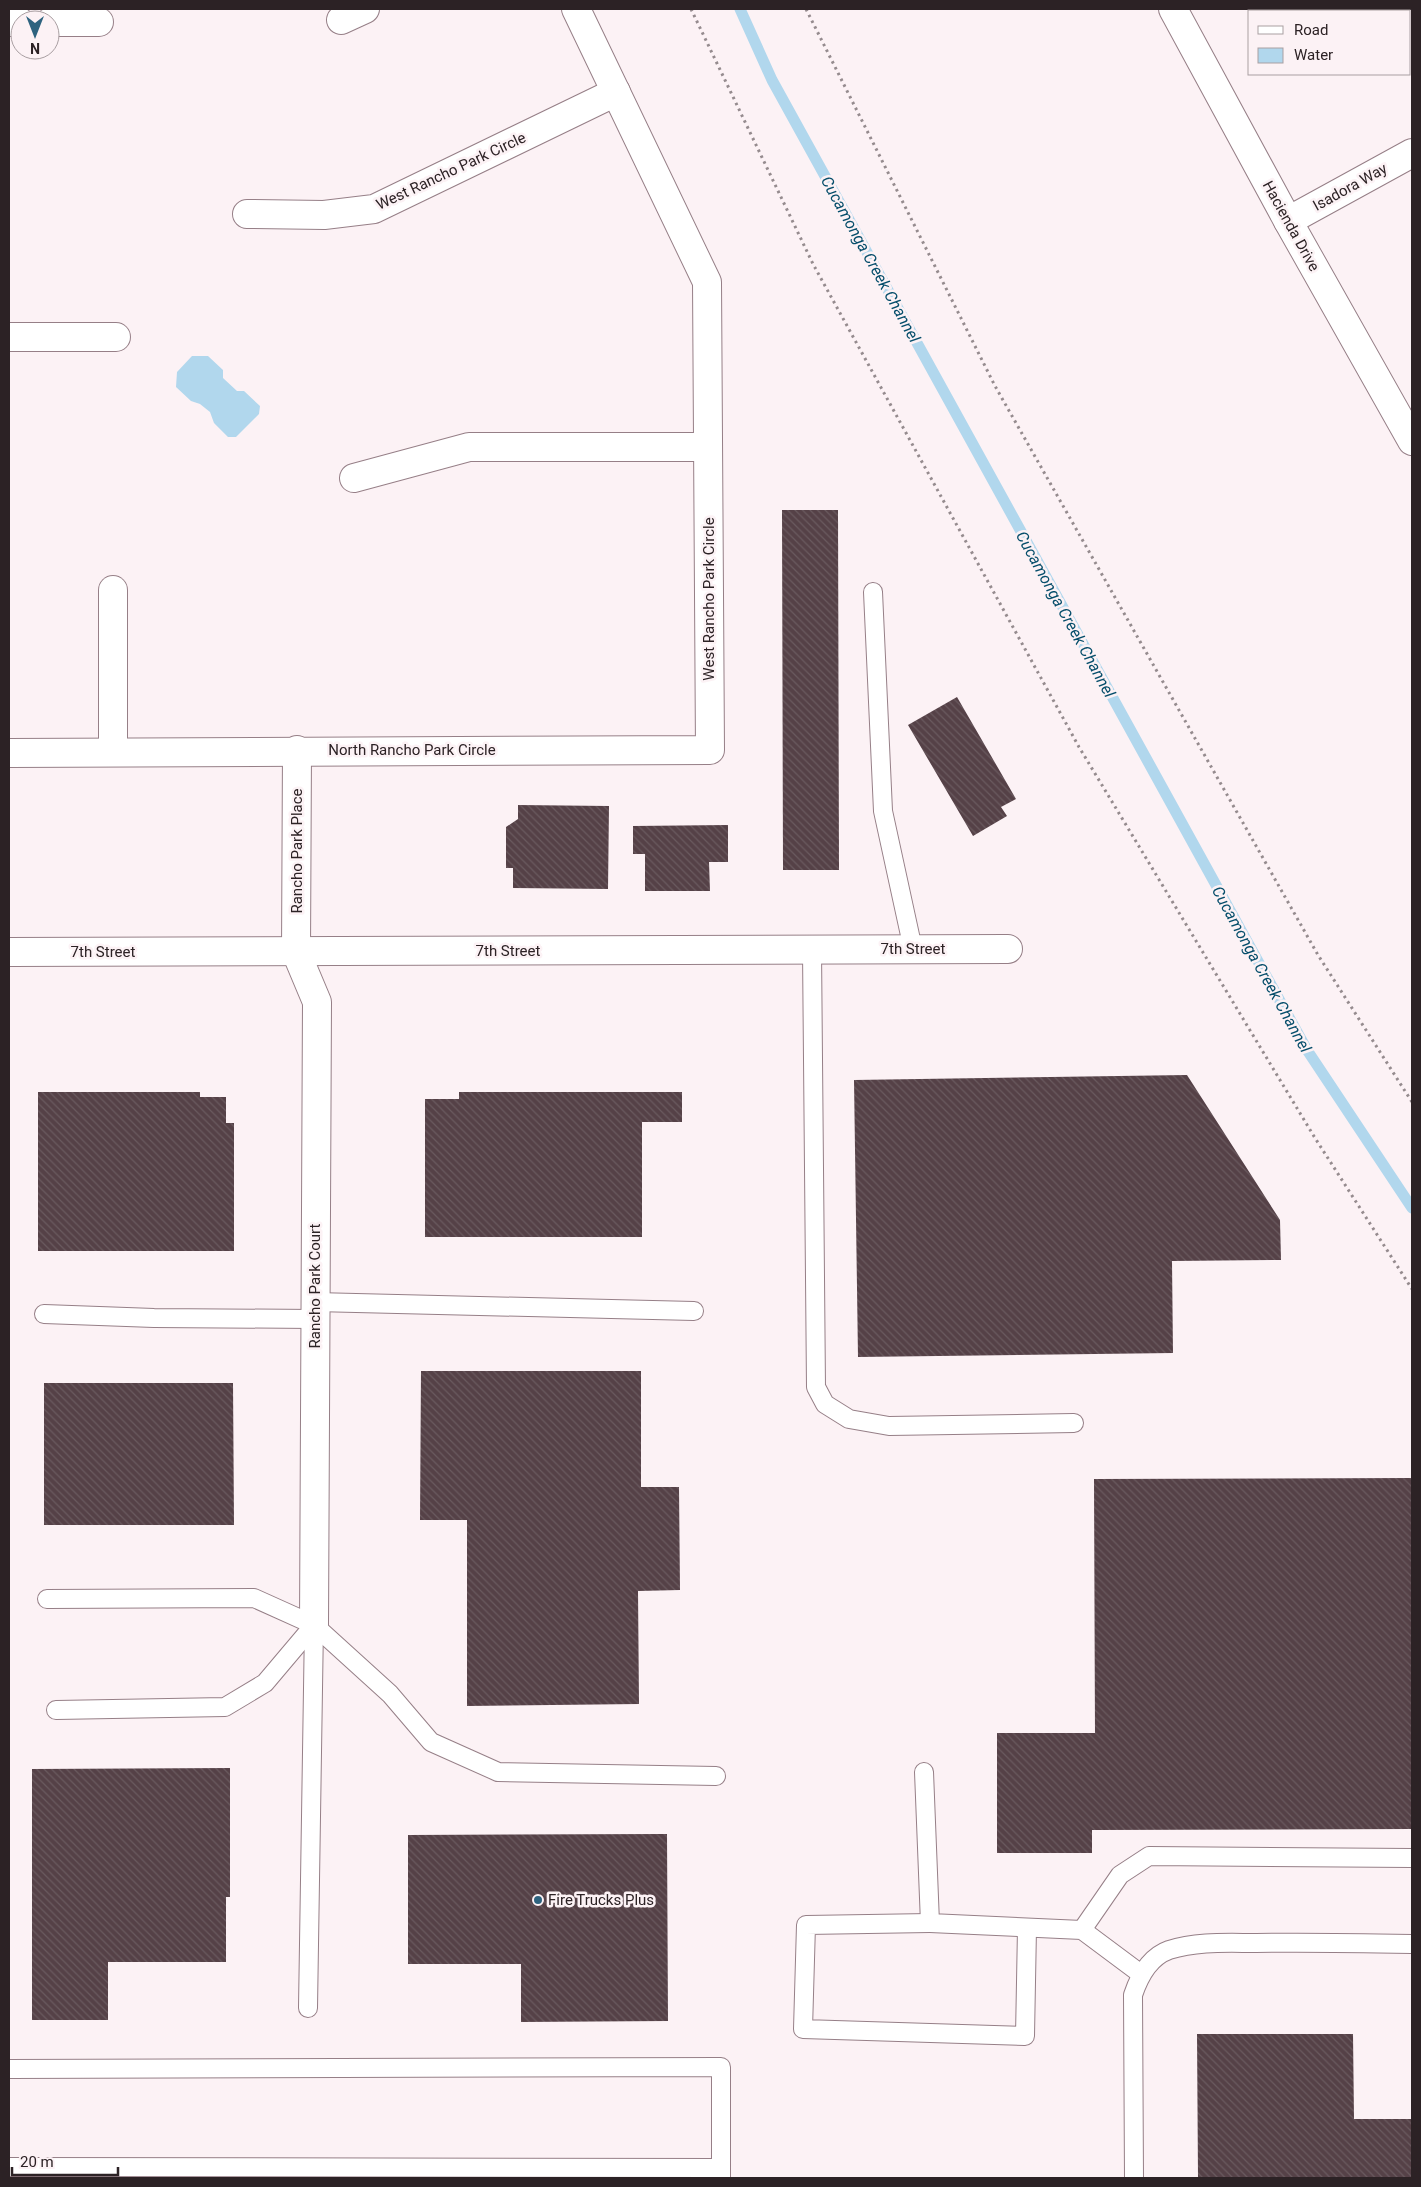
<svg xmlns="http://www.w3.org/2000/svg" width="1421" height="2187" font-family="Roboto,sans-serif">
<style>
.water{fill:#b1d7ed}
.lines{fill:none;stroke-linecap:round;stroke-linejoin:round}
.stream{stroke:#b1d7ed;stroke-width:11}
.building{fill:url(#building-back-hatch)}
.lane-casing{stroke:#967f87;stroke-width:20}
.street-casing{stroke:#967f87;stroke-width:30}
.secondary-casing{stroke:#967f87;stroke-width:30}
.path{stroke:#958b8e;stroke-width:3;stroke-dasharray:2.5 4;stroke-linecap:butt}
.lane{stroke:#fff;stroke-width:18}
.street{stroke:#fff;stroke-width:28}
.secondary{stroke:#fff;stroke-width:28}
.poi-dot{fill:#2e637f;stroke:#fcf2f5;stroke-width:2}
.labels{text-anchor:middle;stroke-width:5;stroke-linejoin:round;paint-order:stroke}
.street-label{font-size:15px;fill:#2c2225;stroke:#fcf2f5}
.poi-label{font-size:15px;fill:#2c2225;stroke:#fcf2f5;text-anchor:start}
.water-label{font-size:16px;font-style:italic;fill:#064e6b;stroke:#fcf2f5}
</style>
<defs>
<pattern id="building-back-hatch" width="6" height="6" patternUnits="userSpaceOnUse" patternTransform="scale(1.25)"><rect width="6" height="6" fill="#554147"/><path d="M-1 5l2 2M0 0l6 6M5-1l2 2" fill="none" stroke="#6a5a5f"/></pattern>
</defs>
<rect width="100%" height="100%" fill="#fcf2f5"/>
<polygon class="water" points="192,356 208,356 223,370 223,378 237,391 244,391 260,406 259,414 236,437 228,437 214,423 210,412 200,404 191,401 176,387 177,372"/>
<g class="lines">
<polyline class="stream" points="740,9 772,80 1307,1050 1412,1208"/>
</g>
<g class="building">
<polygon points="782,510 838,510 839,870 783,870"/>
<polygon points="957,697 1016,799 1001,807 1007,816 973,836 908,725"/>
<polygon points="518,805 609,806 608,889 513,888 513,868 506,868 506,827 518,819"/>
<polygon points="728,825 728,862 709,862 710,891 645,891 645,854 633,854 633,826"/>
<polygon points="1187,1075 1280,1220 1281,1260 1172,1261 1173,1353 858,1357 854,1080"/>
<polygon points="38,1092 200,1092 200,1097 226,1097 226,1123 234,1123 234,1251 38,1251"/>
<polygon points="459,1092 682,1092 682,1122 642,1122 642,1237 425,1237 425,1099 459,1099"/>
<polygon points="421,1371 641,1371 641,1487 679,1487 680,1590 638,1591 639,1704 467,1706 467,1520 420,1520"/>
<polygon points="44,1383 233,1383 234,1525 44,1525"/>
<polygon points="1412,1478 1412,1829 1092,1830 1092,1853 997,1853 997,1733 1095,1733 1094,1479"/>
<polygon points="230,1768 230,1897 226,1897 226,1962 108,1962 108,2020 32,2020 32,1769"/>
<polygon points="667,1834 668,2021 521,2022 521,1964 408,1964 408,1835"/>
<polygon points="1197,2034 1353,2034 1354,2119 1412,2119 1412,2178 1198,2178"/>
</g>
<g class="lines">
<g class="lane-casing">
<g id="lane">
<polyline points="873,592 883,811 913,949"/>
<polyline points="812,950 816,1387 825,1404 849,1419 889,1426 1074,1423"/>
<polyline points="315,1302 694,1311"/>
<polyline points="44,1314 154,1318 315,1319"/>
<polyline points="47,1599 254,1598 314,1625 390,1694 431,1742 498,1772 716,1776"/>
<polyline points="56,1710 225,1707 265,1683 314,1625"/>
<polyline points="924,1772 930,1923 1082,1930 1141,1974"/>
<polyline points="930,1923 806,1925 803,2029 1025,2036 1027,1928"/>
<polyline points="1082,1930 1120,1875 1149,1856 1412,1858"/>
<polyline points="308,2008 314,1625"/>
<polyline points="9,2069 721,2067 721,2178"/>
<polyline points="9,2167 721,2168"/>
<path d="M 1134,2178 L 1133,1995 C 1139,1977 1149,1957 1169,1950 C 1197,1941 1228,1943 1256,1943 C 1308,1942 1360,1943 1412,1944"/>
</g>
</g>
<g class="street-casing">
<g id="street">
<polyline points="1173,9 1288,221 1412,441"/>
<polyline points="341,20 365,9"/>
<polyline points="9,22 20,22"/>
<polyline points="50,22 99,22"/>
<polyline points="247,214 324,215 374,209 616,92"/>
<polyline points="1288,221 1412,153"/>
<polyline points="9,337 116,337"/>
<polyline points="354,478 469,447 708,447"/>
<polyline points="113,590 113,752"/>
<polyline points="297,750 296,952 317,1002 314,1625"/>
<polyline points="9,753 710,750 707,282 576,9"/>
</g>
</g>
<g class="secondary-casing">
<polyline id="secondary" points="9,952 1008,949"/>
</g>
<g class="path">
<polyline points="691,9 813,264 1079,747 1315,1138 1412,1289"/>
<polyline points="806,9 995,386 1318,955 1412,1102"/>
</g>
<use href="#lane" class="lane"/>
<use href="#street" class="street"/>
<use href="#secondary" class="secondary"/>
</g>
<circle class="poi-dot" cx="538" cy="1900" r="5"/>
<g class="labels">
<g class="street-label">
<text transform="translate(451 171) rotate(-25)" y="5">West Rancho Park Circle</text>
<text transform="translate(1350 187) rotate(-29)" y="5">Isadora Way</text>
<text transform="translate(1291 226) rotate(61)" y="5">Hacienda Drive</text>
<text transform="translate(709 599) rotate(-90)" y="5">West Rancho Park Circle</text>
<text x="412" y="755">North Rancho Park Circle</text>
<text transform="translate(297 851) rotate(-90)" y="5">Rancho Park Place</text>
<text x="913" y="954">7th Street</text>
<text x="508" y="956">7th Street</text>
<text x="103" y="957">7th Street</text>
<text transform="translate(315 1286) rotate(-90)" y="5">Rancho Park Court</text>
</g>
<g class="poi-label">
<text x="548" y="1905">Fire Trucks Plus</text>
</g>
<g class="water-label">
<text transform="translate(871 259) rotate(61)" y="6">Cucamonga Creek Channel</text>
<text transform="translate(1066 614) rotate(61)" y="6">Cucamonga Creek Channel</text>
<text transform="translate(1262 969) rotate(61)" y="6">Cucamonga Creek Channel</text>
</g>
</g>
<rect width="1421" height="2187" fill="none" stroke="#2c2225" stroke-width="20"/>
<rect x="1248" y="10" width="162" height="65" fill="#fcf2f5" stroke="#a99fa2"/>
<rect x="1258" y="26" width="25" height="8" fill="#ffffff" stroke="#a99fa2"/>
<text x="1294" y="35" font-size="15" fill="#2c2225">Road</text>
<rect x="1258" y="48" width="25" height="15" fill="#b1d7ed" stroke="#a99fa2"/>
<text x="1294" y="60" font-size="15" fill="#2c2225">Water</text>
<g transform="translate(35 35) rotate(180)"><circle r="24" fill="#fcf2f5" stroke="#a99fa2"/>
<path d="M0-4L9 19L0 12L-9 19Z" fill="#2e637f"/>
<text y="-8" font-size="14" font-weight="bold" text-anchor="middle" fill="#2c2225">N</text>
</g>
<path d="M12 2167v8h106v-8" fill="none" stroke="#2c2225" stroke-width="2.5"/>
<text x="20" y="2167" font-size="15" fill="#2c2225" stroke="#fcf2f5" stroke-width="4" paint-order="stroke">20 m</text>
</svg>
